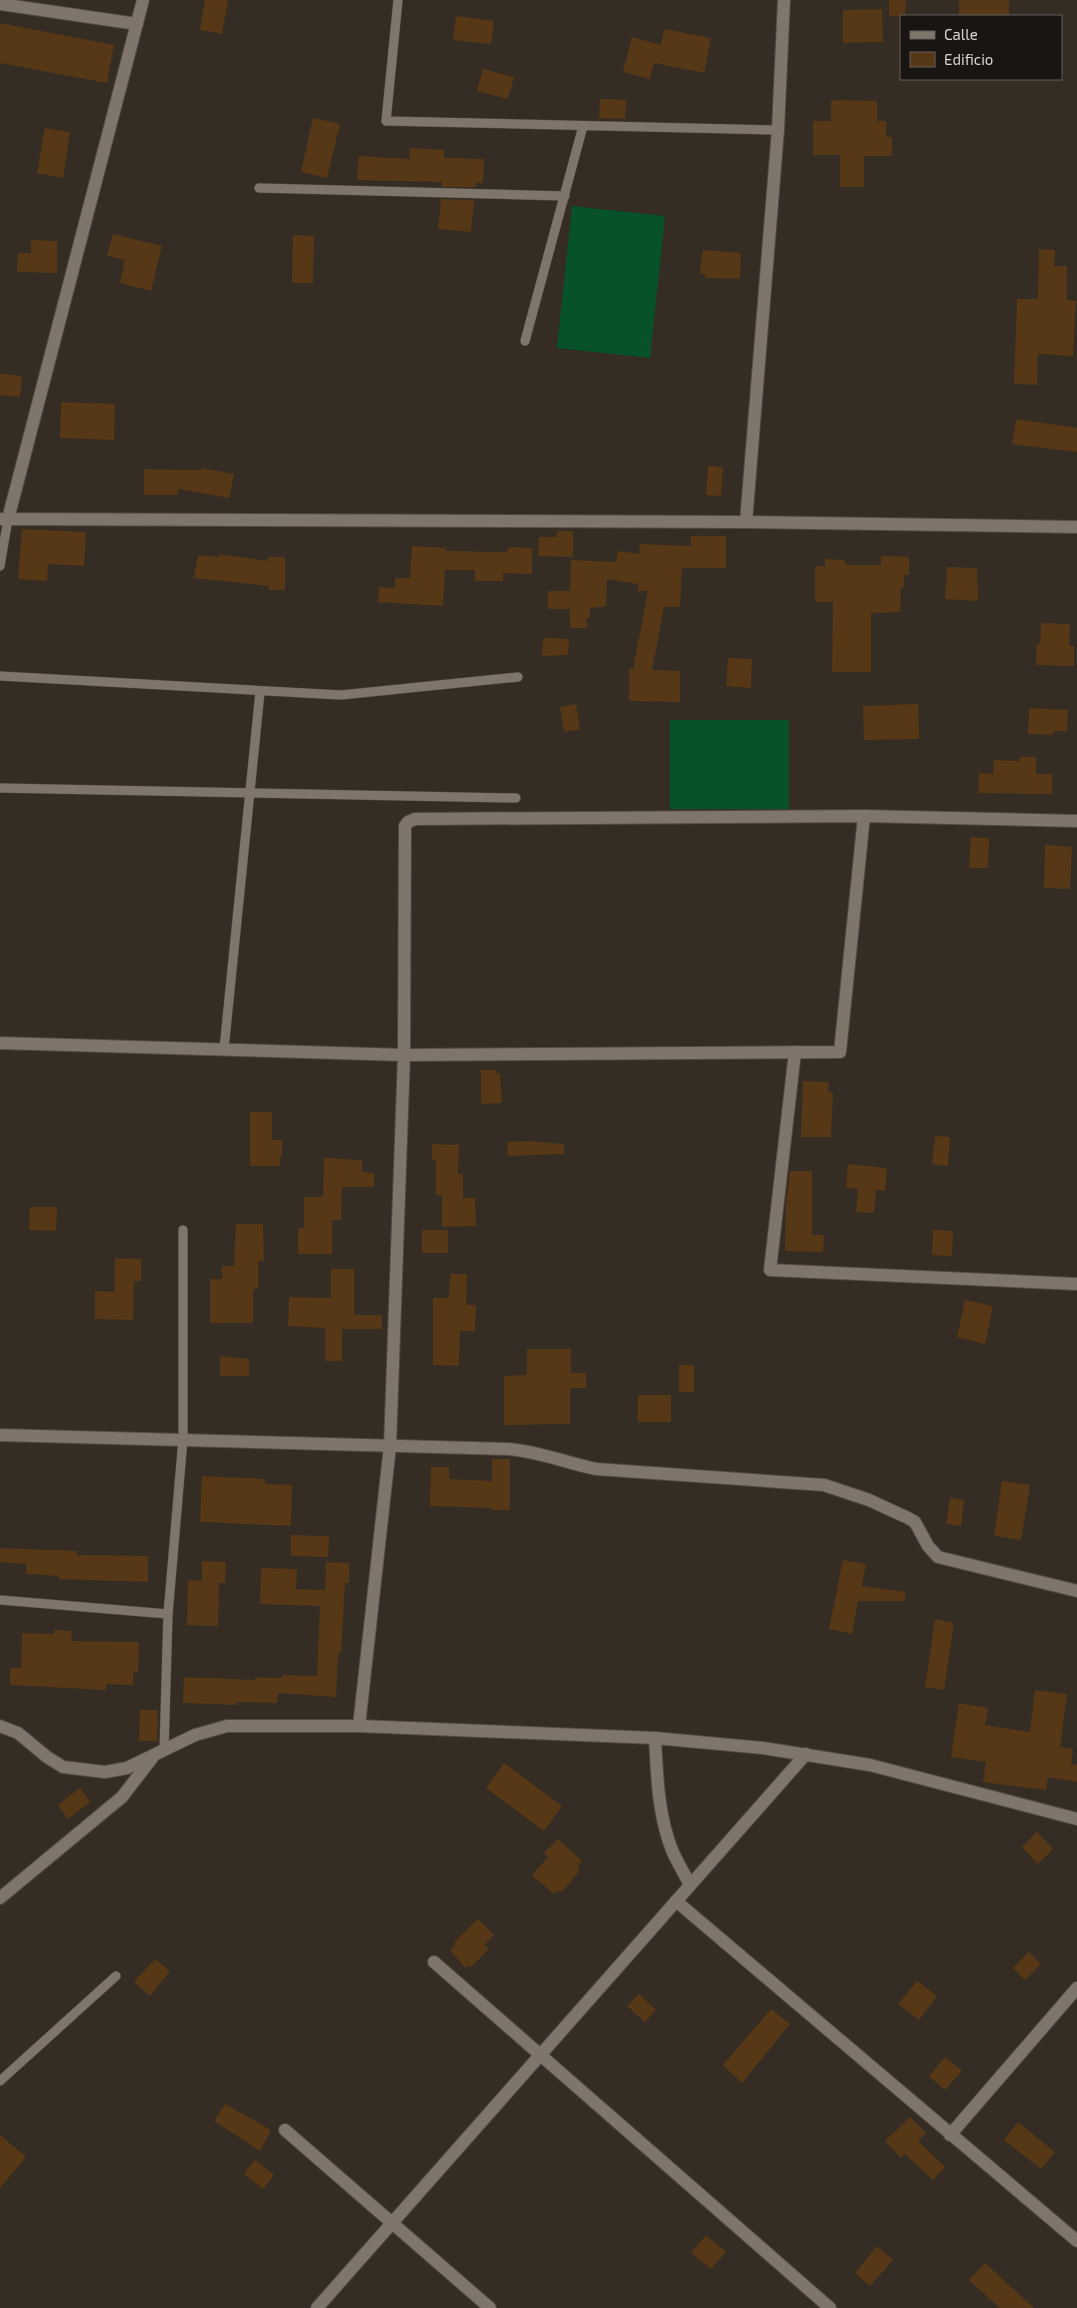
<svg xmlns="http://www.w3.org/2000/svg" width="1077" height="2308" font-family="'Exo 2',sans-serif">
<style>
.garden{fill:#075229}
.building{fill:#563816}
.lines{fill:none;stroke-linecap:round;stroke-linejoin:round}
.lane-casing{stroke:#514a43;stroke-width:10}
.street-casing{stroke:#514a43;stroke-width:14}
.lane{stroke:#7f756b;stroke-width:9}
.street{stroke:#7f756b;stroke-width:12}
</style>
<rect width="100%" height="100%" fill="#352c24"/>
<g class="garden">
<polygon points="572,206 665,216 650,358 557,348"/>
<rect x="670" y="720" width="119" height="89"/>
</g>
<g class="building">
<polygon points="205,0 228,0 222,34 200,30"/>
<polygon points="889,0 906,0 905,16 889,16"/>
<rect x="959" y="0" width="50" height="16"/>
<polygon points="882,9 883,42 843,43 843,10"/>
<polygon points="456,16 494,21 491,44 453,40"/>
<polygon points="0,23 114,45 107,83 0,63"/>
<polygon points="664,29 711,38 704,73 654,63 650,79 623,72 632,37 661,45"/>
<polygon points="483,69 514,77 508,99 477,91"/>
<polygon points="600,99 626,100 625,119 599,118"/>
<polygon points="831,100 877,101 877,121 886,121 886,137 892,137 892,156 864,156 864,187 840,187 840,155 813,155 813,121 831,121"/>
<polygon points="313,118 340,124 327,178 301,172"/>
<polygon points="45,128 70,132 63,178 37,173"/>
<polygon points="410,148 444,150 444,158 484,159 483,183 476,183 476,187 442,187 442,182 357,180 359,156 410,159"/>
<polygon points="441,199 474,200 471,232 438,229"/>
<polygon points="113,234 162,246 151,291 120,283 125,260 107,256"/>
<polygon points="293,235 314,236 313,283 292,283"/>
<polygon points="31,240 57,241 57,273 17,272 18,253 31,253"/>
<polygon points="1039,249 1055,250 1054,266 1067,266 1067,300 1076,301 1073,356 1038,354 1037,385 1014,384 1017,299 1038,299"/>
<polygon points="703,250 741,253 740,279 705,278 705,274 700,273"/>
<polygon points="0,374 22,376 20,397 0,395"/>
<polygon points="61,402 115,404 114,440 60,438"/>
<polygon points="1016,419 1077,428 1077,452 1012,444"/>
<polygon points="708,466 723,467 721,496 706,495"/>
<polygon points="202,468 234,474 229,498 178,489 178,495 144,495 144,469 202,470"/>
<polygon points="22,529 86,532 84,566 48,564 47,581 18,579"/>
<polygon points="557,531 573,531 573,557 538,556 539,537 557,537"/>
<polygon points="691,536 726,536 726,568 682,568 680,607 664,607 652,670 680,671 680,702 629,701 629,669 633,669 648,591 638,591 638,584 607,579 606,606 590,608 590,618 587,618 587,628 570,628 570,609 548,609 548,591 570,591 571,560 616,562 618,551 639,554 640,544 691,546"/>
<polygon points="412,546 446,548 446,551 507,552 508,547 532,548 532,574 503,573 503,581 475,581 475,570 445,570 443,606 378,602 379,587 395,588 395,578 410,578"/>
<polygon points="219,554 268,561 268,557 285,557 285,590 269,590 269,586 194,578 198,555 219,557"/>
<polygon points="881,556 909,557 909,575 904,575 904,587 901,587 900,612 871,613 871,672 832,672 833,602 815,602 815,566 825,566 825,559 845,560 845,565 881,565"/>
<polygon points="947,567 977,568 978,601 945,599"/>
<polygon points="1041,623 1070,624 1069,646 1074,646 1074,666 1036,665 1037,644 1040,644"/>
<polygon points="543,638 569,639 568,655 542,656"/>
<polygon points="728,658 752,659 751,688 726,686"/>
<polygon points="576,704 580,729 564,732 560,707"/>
<polygon points="918,704 919,739 864,740 863,706"/>
<polygon points="1029,708 1068,710 1067,731 1054,731 1053,735 1028,734"/>
<polygon points="1020,757 1036,757 1036,774 1052,774 1052,794 978,793 979,773 993,774 994,760 1020,761"/>
<polygon points="971,837 989,838 988,868 969,868"/>
<polygon points="1045,845 1072,847 1070,889 1044,888"/>
<polygon points="481,1070 496,1070 496,1073 500,1073 502,1103 481,1104"/>
<polygon points="803,1081 829,1082 828,1092 833,1093 831,1137 801,1137"/>
<polygon points="250,1112 272,1112 272,1140 282,1140 282,1157 280,1157 280,1166 250,1166"/>
<polygon points="935,1136 950,1137 948,1166 932,1164"/>
<polygon points="526,1141 564,1144 564,1154 508,1156 507,1142"/>
<polygon points="432,1144 459,1145 458,1174 463,1174 463,1198 475,1198 476,1226 442,1227 442,1195 436,1195 436,1160 432,1160"/>
<polygon points="324,1158 362,1160 362,1172 374,1173 374,1187 342,1187 341,1220 332,1220 332,1254 298,1254 298,1228 304,1228 304,1197 323,1197"/>
<polygon points="848,1164 887,1168 885,1191 876,1190 874,1213 856,1212 858,1189 846,1188"/>
<polygon points="790,1171 812,1171 812,1235 824,1235 823,1252 785,1251 786,1204"/>
<polygon points="30,1207 57,1207 56,1231 29,1230"/>
<polygon points="236,1224 263,1224 264,1261 258,1261 258,1289 253,1289 253,1323 210,1323 210,1279 222,1279 222,1266 234,1266"/>
<rect x="422" y="1230" width="26" height="23"/>
<polygon points="933,1230 953,1231 952,1256 932,1255"/>
<polygon points="115,1258 141,1259 141,1281 134,1281 133,1320 95,1319 95,1291 114,1292"/>
<polygon points="331,1269 354,1269 354,1315 382,1315 382,1329 342,1329 342,1361 325,1361 325,1328 288,1326 289,1297 331,1298"/>
<polygon points="450,1274 467,1274 466,1305 476,1305 475,1331 460,1331 459,1366 433,1365 433,1298 449,1298"/>
<polygon points="965,1300 993,1306 985,1344 957,1337"/>
<polygon points="527,1349 571,1349 571,1373 586,1373 586,1388 570,1388 570,1424 504,1425 504,1376 527,1375"/>
<polygon points="220,1356 249,1359 249,1376 220,1376"/>
<rect x="679" y="1365" width="15" height="27"/>
<rect x="638" y="1395" width="33" height="27"/>
<polygon points="492,1459 510,1459 510,1510 492,1510 492,1508 430,1506 431,1467 449,1467 449,1479 492,1481"/>
<polygon points="202,1476 265,1479 265,1484 292,1485 291,1526 200,1522"/>
<polygon points="1002,1481 1030,1485 1021,1540 994,1536"/>
<polygon points="950,1498 964,1500 961,1526 946,1524"/>
<polygon points="291,1535 329,1536 328,1557 291,1556"/>
<polygon points="0,1548 77,1551 77,1555 148,1556 148,1582 59,1579 59,1576 26,1574 26,1564 0,1562"/>
<polygon points="843,1560 866,1564 862,1586 905,1592 905,1601 858,1601 852,1634 829,1629"/>
<polygon points="202,1561 226,1562 225,1583 219,1583 218,1626 187,1625 188,1580 202,1581"/>
<polygon points="326,1562 349,1563 349,1583 345,1583 341,1653 338,1653 336,1697 278,1693 277,1703 237,1702 237,1705 183,1703 184,1677 255,1680 255,1677 282,1678 282,1675 317,1676 320,1606 260,1604 261,1568 297,1569 296,1589 325,1590"/>
<polygon points="935,1619 954,1623 944,1690 925,1687"/>
<polygon points="54,1630 72,1631 71,1641 139,1642 138,1673 133,1672 133,1685 106,1684 106,1690 10,1685 10,1668 21,1668 22,1633 54,1634"/>
<polygon points="1035,1690 1067,1694 1060,1747 1073,1749 1071,1764 1077,1765 1077,1782 1048,1777 1046,1790 983,1782 986,1762 951,1757 959,1703 988,1708 985,1725 1030,1732"/>
<polygon points="140,1710 158,1710 157,1741 139,1741"/>
<polygon points="504,1763 562,1806 544,1831 486,1788"/>
<polygon points="80,1788 90,1802 68,1819 58,1805"/>
<polygon points="1037,1832 1053,1849 1038,1864 1022,1847"/>
<polygon points="558,1839 582,1861 577,1867 580,1870 568,1885 561,1892 558,1890 554,1894 532,1875 548,1857 544,1853"/>
<polygon points="478,1919 494,1935 484,1945 489,1949 471,1967 469,1965 465,1968 450,1950 456,1944 454,1942"/>
<polygon points="1029,1952 1041,1964 1025,1980 1013,1968"/>
<polygon points="155,1959 170,1971 150,1996 134,1982"/>
<polygon points="917,1981 937,1996 919,2020 898,2004"/>
<polygon points="639,1994 656,2010 645,2022 627,2006"/>
<polygon points="771,2009 790,2024 742,2083 723,2065"/>
<polygon points="945,2057 962,2071 945,2090 929,2076"/>
<polygon points="225,2104 271,2130 260,2151 214,2121"/>
<polygon points="910,2117 926,2133 918,2141 945,2167 933,2180 905,2154 901,2158 885,2141"/>
<polygon points="1018,2122 1055,2152 1041,2169 1004,2140"/>
<polygon points="0,2135 26,2157 0,2188"/>
<polygon points="255,2160 274,2175 263,2189 244,2174"/>
<polygon points="706,2235 726,2252 711,2269 691,2253"/>
<polygon points="877,2246 893,2260 870,2286 855,2273"/>
<polygon points="985,2263 1034,2308 1000,2308 969,2280"/>
</g>
<g class="lines">
<g class="lane-casing">
<g id="lane">
<polyline points="398,0 386,121 778,130"/>
<polyline points="259,188 565,196"/>
<polyline points="525,341 583,126"/>
<polyline points="0,566 8,519"/>
<polyline points="0,676 341,695 518,677"/>
<polyline points="0,788 516,798"/>
<polyline points="224,1049 260,692"/>
<polyline points="0,1600 168,1614"/>
<polyline points="164,1751 168,1614 183,1439 183,1230"/>
<polyline points="0,2081 116,1976"/>
</g>
</g>
<g class="street-casing">
<g id="street">
<polyline points="0,4 137,24"/>
<polyline points="0,519 746,522 1077,527"/>
<polyline points="8,519 143,0"/>
<polyline points="746,522 778,130 784,0"/>
<polyline points="0,1043 404,1055 840,1052 864,816"/>
<polyline points="795,1052 770,1270 1077,1284"/>
<path d="M 0,1435 L 508,1449 C 538,1451 566,1463 596,1469 L 824,1485 L 869,1500 L 908,1518 L 915,1522 L 928,1546 L 938,1557 L 1077,1591"/>
<polyline points="0,1726 18,1733 47,1757 63,1767 105,1772 127,1768 195,1735 227,1726 359,1726 655,1738 763,1748 870,1765 1077,1819"/>
<polyline points="359,1726 390,1446 404,1055 405,826 408,822 415,819 864,816 1077,821"/>
<path d="M 655,1738 C 657,1775 658,1815 672,1850 C 677,1862 684,1873 690,1885"/>
<polyline points="0,1898 122,1797 152,1758"/>
<polyline points="676,1901 1077,2241"/>
<polyline points="434,1962 830,2308"/>
<polyline points="285,2130 490,2308"/>
<polyline points="950,2135 1077,1988"/>
<polyline points="317,2308 806,1754"/>
</g>
</g>
<use href="#lane" class="lane"/>
<use href="#street" class="street"/>
</g>
<rect x="900" y="15" width="162" height="65" fill="#191512" stroke="#66615d"/>
<rect x="910" y="31" width="25" height="8" fill="#7f756b" stroke="#66615d"/>
<text x="944" y="40" font-size="15" fill="#d9d4ce">Calle</text>
<rect x="910" y="52" width="25" height="15" fill="#563816" stroke="#66615d"/>
<text x="944" y="65" font-size="15" fill="#d9d4ce">Edificio</text>
</svg>
